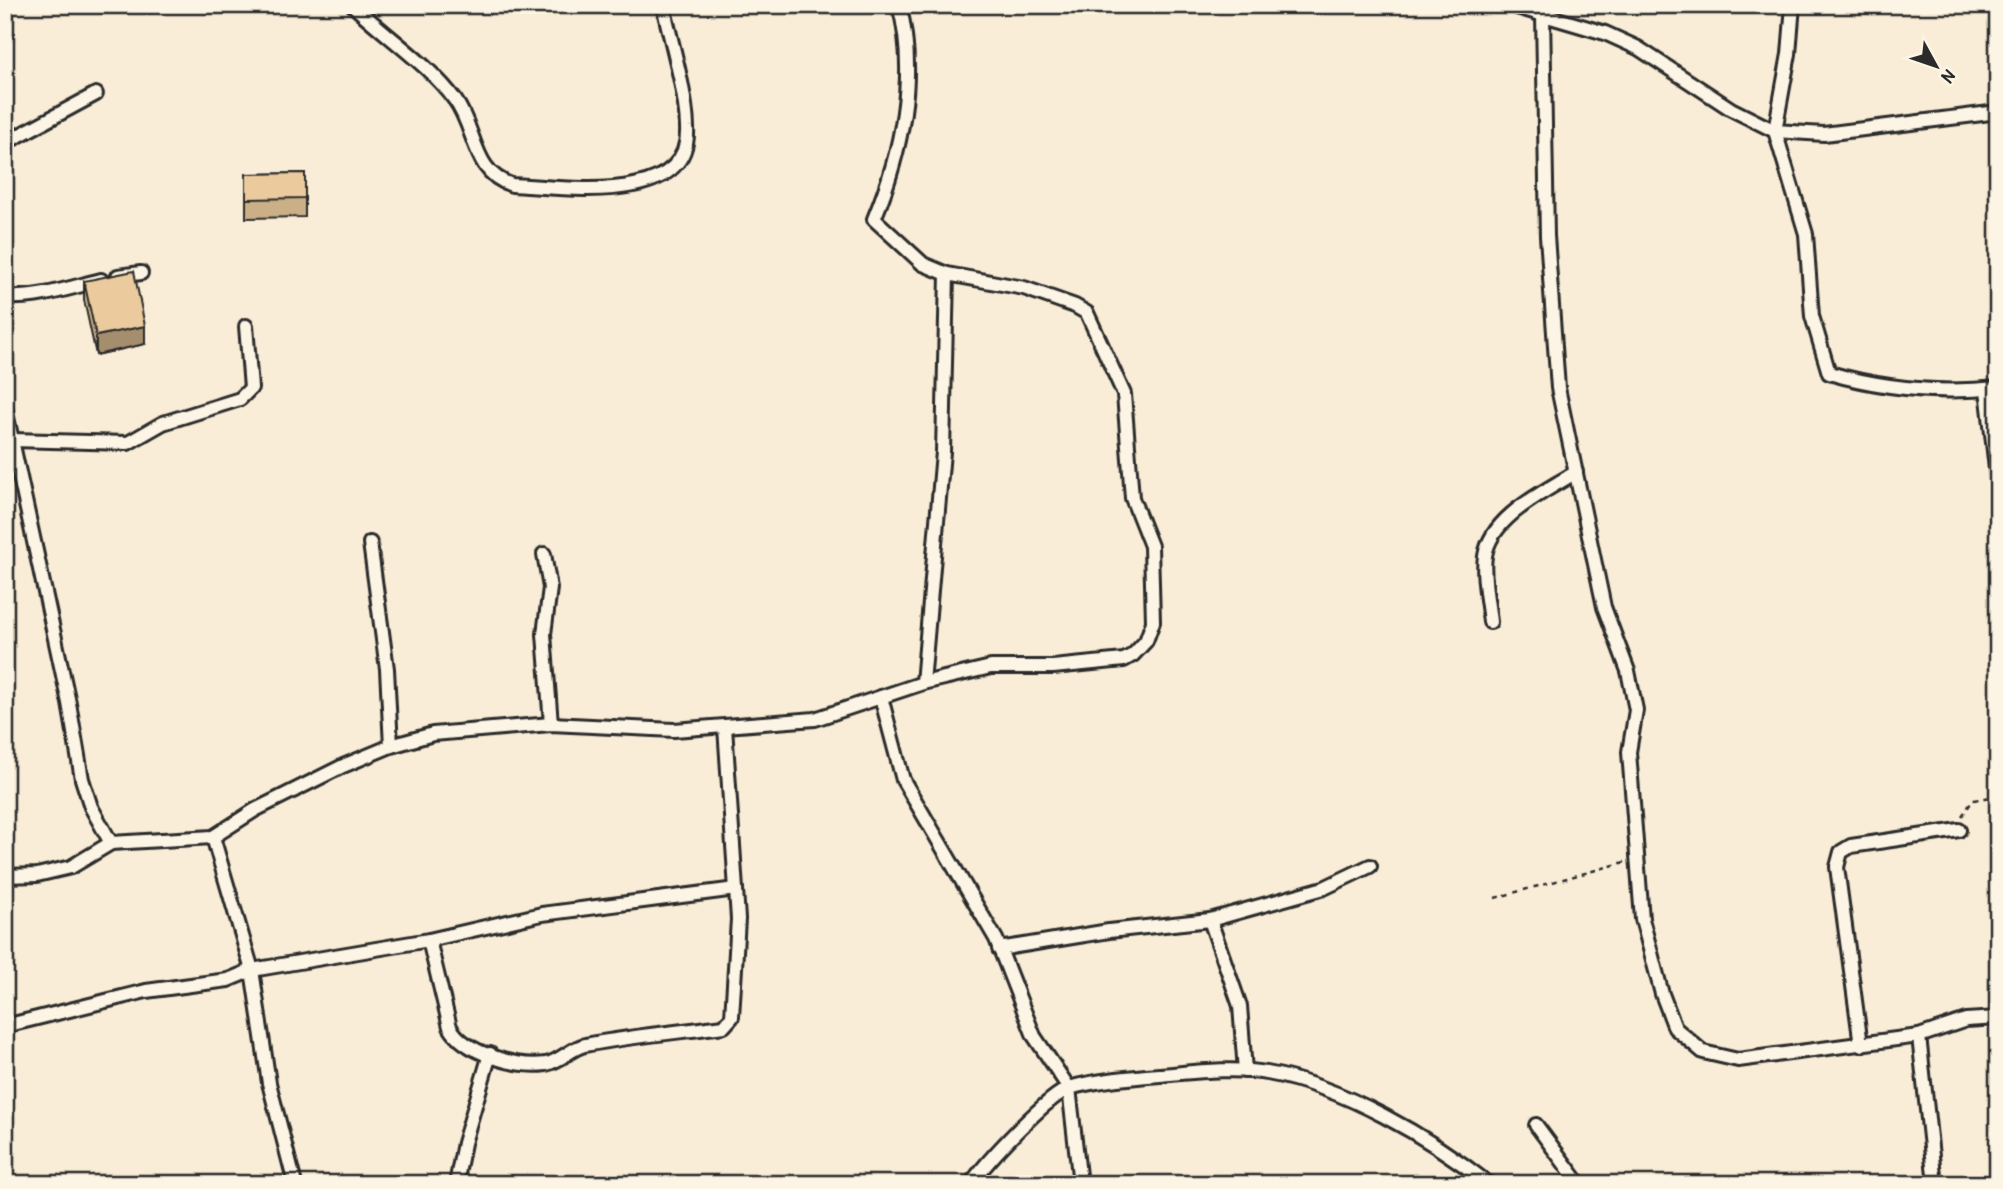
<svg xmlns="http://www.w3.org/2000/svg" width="2003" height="1189" font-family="'Patrick Hand',sans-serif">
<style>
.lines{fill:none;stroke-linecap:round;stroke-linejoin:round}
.street-casing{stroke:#2b2b2b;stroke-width:18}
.path{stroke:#2b2b2b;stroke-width:2.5;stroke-dasharray:5 5;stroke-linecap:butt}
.street{stroke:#fcf5e5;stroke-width:12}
.wall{fill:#caaf87;stroke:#2b2b2b;stroke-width:2}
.shaded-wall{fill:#a48e6e;stroke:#2b2b2b;stroke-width:2}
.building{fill:#ebcb9d;stroke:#2b2b2b;stroke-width:2}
</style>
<rect width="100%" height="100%" fill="#f9edd7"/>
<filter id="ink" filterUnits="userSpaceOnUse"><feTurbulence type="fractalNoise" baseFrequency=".0143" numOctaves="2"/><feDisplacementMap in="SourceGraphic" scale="14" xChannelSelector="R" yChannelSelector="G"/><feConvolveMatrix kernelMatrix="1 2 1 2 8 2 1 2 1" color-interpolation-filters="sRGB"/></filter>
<g filter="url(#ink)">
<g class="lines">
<g class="street-casing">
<g id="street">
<path d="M 353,5 C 383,34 432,67 455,100 C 477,130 472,173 512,185 C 564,187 692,208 687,127 C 686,91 671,42 663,5"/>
<polyline points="1510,5 1605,33 1638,48 1731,109 1775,131 1824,134 1998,112"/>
<path d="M 1793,5 L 1789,54 L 1775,131 L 1806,234 L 1812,316 L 1829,373 C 1885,389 1940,394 1998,388"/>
<polyline points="1543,15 1547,236 1558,388 1604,607 1628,671 1636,710 1629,752 1642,919 1662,994 1675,1028 1703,1052 1738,1060 1919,1036 1966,1020 1998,1018"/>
<polyline points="5,143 96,94"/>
<polyline points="118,276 141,273"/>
<path d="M 5,297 C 38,299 69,288 101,280"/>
<polyline points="1987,389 1998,487"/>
<polyline points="5,408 69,703 82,779 91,807 111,843"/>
<polyline points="12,440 128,443 163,423 240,399 251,388 246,326"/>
<polyline points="370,543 387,669 391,746"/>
<polyline points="544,554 550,588 544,634 551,724"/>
<path d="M 1490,622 C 1488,602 1482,576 1485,556 C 1491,516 1545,492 1576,472"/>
<polyline points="923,683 943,452 947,274"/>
<polyline points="881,697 903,780 996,939 1034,1036 1069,1088 1080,1184"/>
<polyline points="213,837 252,970 269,1083 295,1184"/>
<path d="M 5,876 L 37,875 L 71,867 L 111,843 L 213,837 L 255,810 L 343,766 L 391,746 L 433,734 L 551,724 L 674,730 L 815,719 L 923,683 L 991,667 L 1053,667 L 1124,660 L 1133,655 L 1146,641 L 1153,622 L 1151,546 L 1132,498 L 1124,394 L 1087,313 L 1075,306 L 1024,288 L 947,274 L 923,264 L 874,219 C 901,154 918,75 899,5"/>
<polyline points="1210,920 1240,1006 1245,1071"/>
<path d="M 429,940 L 450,1027 C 464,1053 517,1068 546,1064 C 561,1061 571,1048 585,1045 C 631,1036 678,1032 724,1026 L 732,1017 L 738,919 L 725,727"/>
<polyline points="999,949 1109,931 1210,920 1324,888 1370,866"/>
<polyline points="5,1026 146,991 228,980 252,970 429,940 542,914 736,889"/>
<polyline points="1919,1036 1935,1184"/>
<polyline points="1861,1045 1837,867 1841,852 1851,846 1959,830"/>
<polyline points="1536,1125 1576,1179 1576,1184"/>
<polyline points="456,1184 464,1143 490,1054"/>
<path d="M 971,1184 C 986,1162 1047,1096 1070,1088 C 1095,1080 1134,1077 1160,1075 C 1195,1072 1232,1067 1267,1073 C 1342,1086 1429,1137 1489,1184"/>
</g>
</g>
<g class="path">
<polyline points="1962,816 1973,800 1998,796"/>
<polyline points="1495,898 1625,862"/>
</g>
<use href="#street" class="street"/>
</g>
<g class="wall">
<polygon points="305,173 305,217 246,218 246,174"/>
<polygon points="84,281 145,344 96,355 84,300"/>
</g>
<polygon class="shaded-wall" points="145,326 145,344 96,355 96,336"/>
<g class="building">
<polygon points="305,173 305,198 246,199 246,174"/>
<polygon points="134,271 145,326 96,336 84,281"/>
</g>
</g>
<rect width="2003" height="1189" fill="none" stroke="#fcf5e5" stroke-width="28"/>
<rect x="14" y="14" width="1975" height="1161" fill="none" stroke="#2b2b2b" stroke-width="2.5" filter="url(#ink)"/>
<g transform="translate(1936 66) rotate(130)" stroke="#fcf5e5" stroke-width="5" paint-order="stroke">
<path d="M0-5L12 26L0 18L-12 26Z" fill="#2b2b2b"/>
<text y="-10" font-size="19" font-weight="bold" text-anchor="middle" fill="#2b2b2b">N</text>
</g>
</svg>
